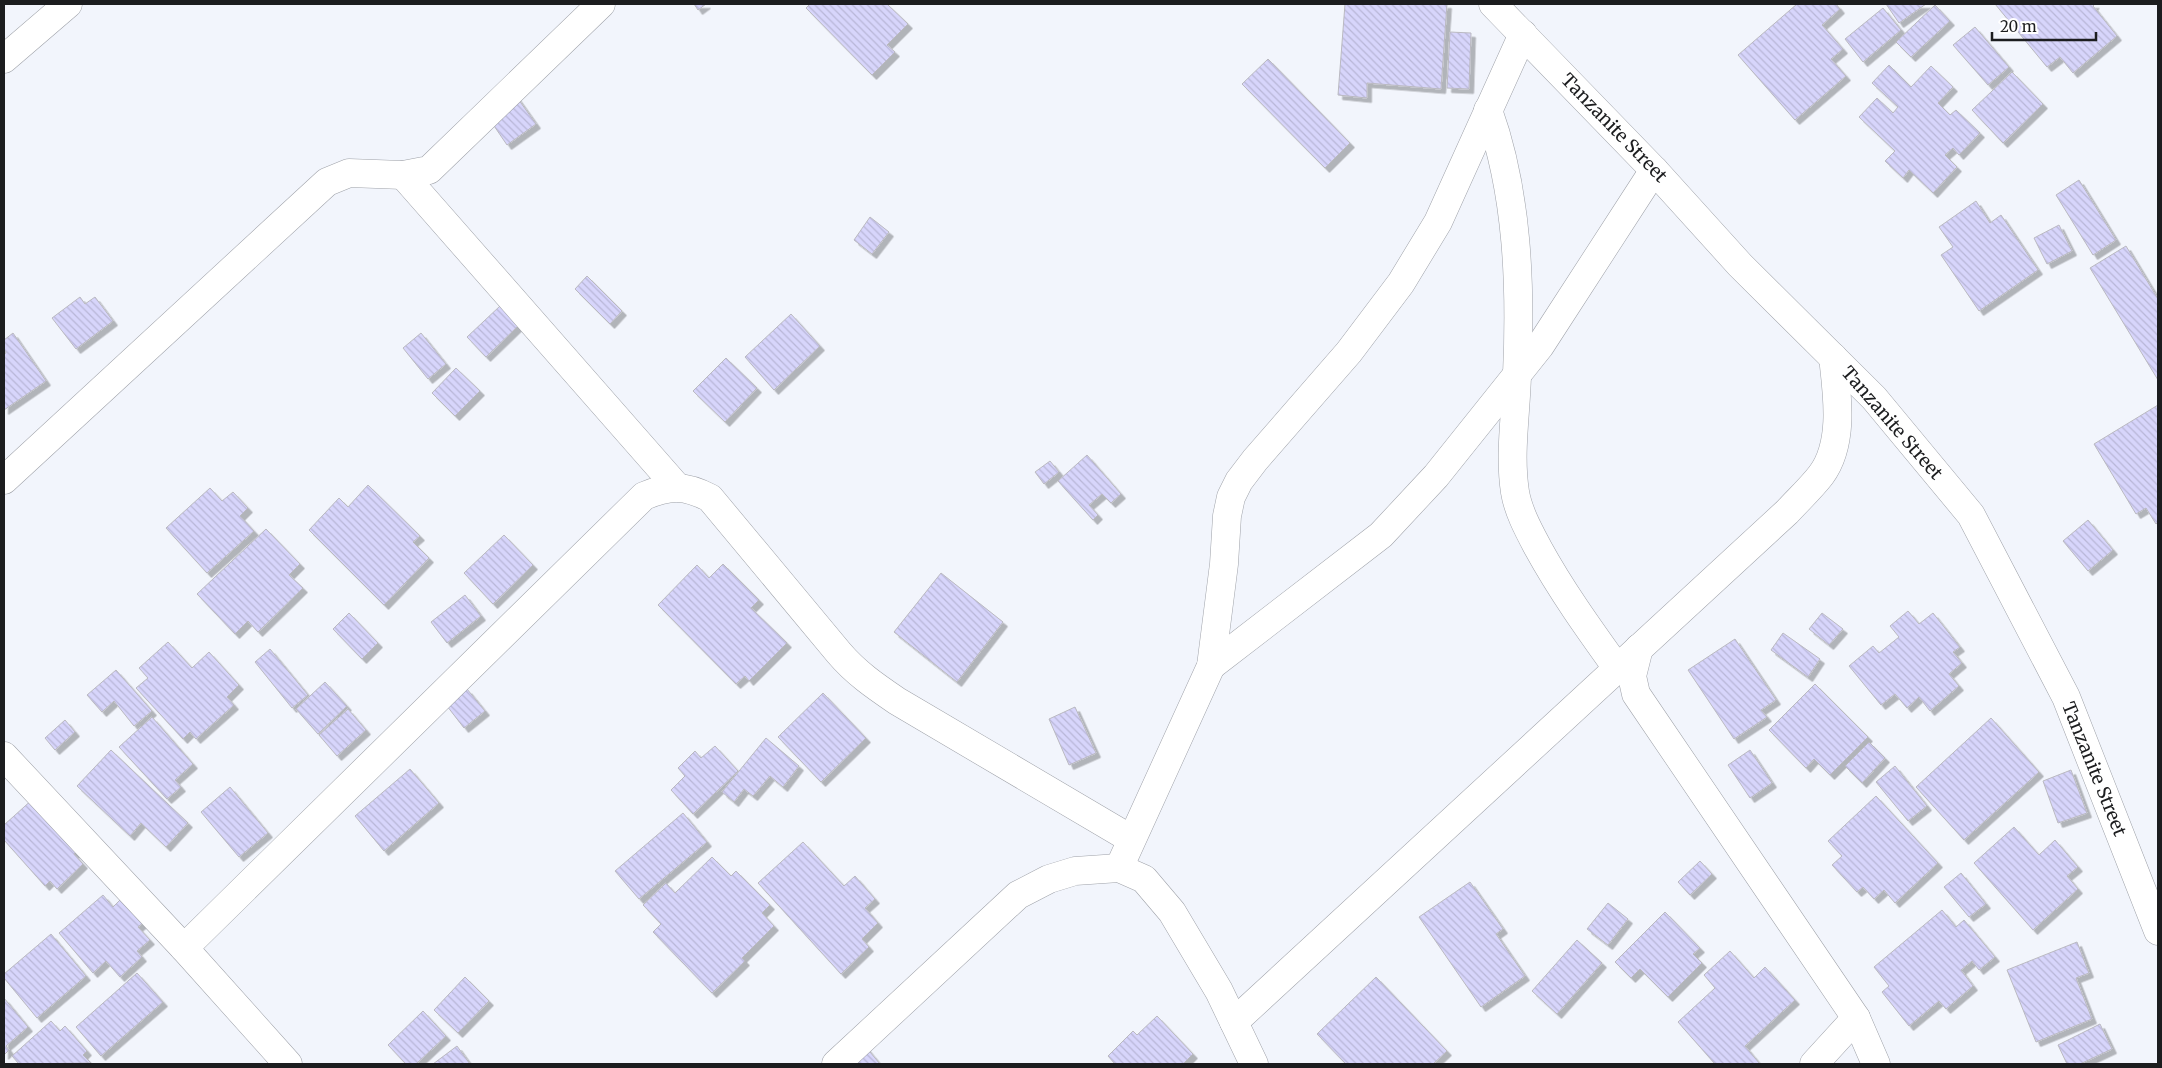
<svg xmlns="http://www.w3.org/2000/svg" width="2162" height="1068" font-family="Merriweather,serif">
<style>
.building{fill:url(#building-back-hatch);stroke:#bab9c0;filter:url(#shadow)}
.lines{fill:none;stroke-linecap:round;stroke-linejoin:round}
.minor-casing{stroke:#9fa2a9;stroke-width:29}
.minor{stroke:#fff;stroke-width:28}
.labels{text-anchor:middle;stroke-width:4.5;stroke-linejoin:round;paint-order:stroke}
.street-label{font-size:18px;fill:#1c1d1f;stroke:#fff}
</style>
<defs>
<pattern id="building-back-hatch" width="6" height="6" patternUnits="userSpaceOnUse" patternTransform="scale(1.25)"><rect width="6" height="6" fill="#d7d5fb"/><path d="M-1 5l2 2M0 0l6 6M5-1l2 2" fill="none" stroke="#b8b6d7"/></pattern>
<filter id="shadow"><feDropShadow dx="4.5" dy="4.5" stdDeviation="0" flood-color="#0004"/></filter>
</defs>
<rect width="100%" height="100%" fill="#f2f5fc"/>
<g class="building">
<polygon points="694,4 706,4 698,10"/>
<polygon points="810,4 887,4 908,24 887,45 895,52 872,75 806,8"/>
<polygon points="1345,4 1447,4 1441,89 1367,83 1367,98 1338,95"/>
<polygon points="1797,4 1836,4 1840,9 1822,25 1843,49 1831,59 1846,76 1795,120 1738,55"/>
<polygon points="1886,4 1926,4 1899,23"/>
<polygon points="1995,4 2095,4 2093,6 2117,36 2073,73 2060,57 2047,67"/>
<polygon points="1935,5 1950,21 1911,57 1896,42"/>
<polygon points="1883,8 1901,30 1863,62 1845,39"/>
<polygon points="1975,27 2009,67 1988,85 1953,45"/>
<polygon points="1450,32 1471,33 1469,89 1447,88"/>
<polygon points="1268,59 1350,143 1325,168 1242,84"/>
<polygon points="1889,65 1911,87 1931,66 1953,87 1938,103 1950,115 1956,110 1980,133 1959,155 1953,148 1945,155 1957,167 1933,193 1909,170 1903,178 1885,161 1895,151 1859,117 1877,98 1893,113 1898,107 1872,83"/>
<polygon points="2012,72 2043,104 2003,143 1972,110"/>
<polygon points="516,96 536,124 507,145 488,117"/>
<polygon points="2079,180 2116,240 2093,255 2056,195"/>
<polygon points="1976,201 1990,223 2001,215 2038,270 1979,311 1941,255 1953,247 1939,227"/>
<polygon points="870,217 889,232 872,254 854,240"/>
<polygon points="2059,225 2072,251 2047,264 2034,238"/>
<polygon points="2126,246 2158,299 2158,380 2090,268"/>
<polygon points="587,276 622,311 610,324 575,289"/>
<polygon points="80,297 85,304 95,297 113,321 76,349 52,318"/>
<polygon points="500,306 519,325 486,357 467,337"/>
<polygon points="791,314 820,346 774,390 745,357"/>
<polygon points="13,333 46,381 4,410 4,354 6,353 4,349 4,340"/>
<polygon points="421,333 446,364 428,379 403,348"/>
<polygon points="726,358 757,388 725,422 693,391"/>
<polygon points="456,368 480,391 455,416 432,393"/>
<polygon points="2158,405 2158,522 2156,524 2146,508 2136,514 2094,444"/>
<polygon points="1087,455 1121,494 1111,503 1102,494 1089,505 1098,515 1093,520 1058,481"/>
<polygon points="1050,461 1059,472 1044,484 1035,472"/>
<polygon points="368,485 420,536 413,542 429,558 384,605 309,530 339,498 348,507"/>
<polygon points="210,488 222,501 233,492 248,508 240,516 254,531 207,573 166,528"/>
<polygon points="2088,520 2113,550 2088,571 2063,541"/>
<polygon points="266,529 300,564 289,575 303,588 258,632 248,621 235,634 197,594"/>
<polygon points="504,535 533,565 493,604 464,573"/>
<polygon points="723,564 759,600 751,608 787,643 749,681 745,676 736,684 658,605 697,565 709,578"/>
<polygon points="941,573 1003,622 957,682 894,632"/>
<polygon points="465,595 481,616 447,643 431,622"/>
<polygon points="1908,611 1919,624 1933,613 1960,647 1953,652 1962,663 1949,674 1959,686 1930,711 1919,697 1907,708 1895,694 1881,705 1849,666 1873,646 1879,653 1899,637 1890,626"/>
<polygon points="349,613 378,643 362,659 333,629"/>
<polygon points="1822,613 1843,629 1829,645 1809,629"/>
<polygon points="1783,633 1820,659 1808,677 1771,650"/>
<polygon points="1735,639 1776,700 1761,710 1767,717 1734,739 1688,670"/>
<polygon points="168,642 192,668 209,652 239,685 227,697 234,705 196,739 190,732 183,739 136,688 148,678 139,668"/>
<polygon points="270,649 308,695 292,708 255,662"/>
<polygon points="116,670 152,711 134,726 114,701 102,712 87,695"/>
<polygon points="325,682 347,706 318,734 296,709"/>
<polygon points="1815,684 1868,737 1830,775 1814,759 1806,768 1769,730"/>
<polygon points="467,689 485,711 464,728 447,706"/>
<polygon points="823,693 866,738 821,782 778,737"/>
<polygon points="1075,707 1096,753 1069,765 1049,719"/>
<polygon points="348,709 366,730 337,756 319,735"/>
<polygon points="152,717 193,764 175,780 181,787 167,799 119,747"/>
<polygon points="1991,718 2039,772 1964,840 1916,787"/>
<polygon points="65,720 75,732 55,750 45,738"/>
<polygon points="766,738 799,766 783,787 770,776 753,796 744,789 734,802 722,792"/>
<polygon points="1869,742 1885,758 1862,783 1845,766"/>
<polygon points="715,746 738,771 693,814 671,790 685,776 678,768 695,751 701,758"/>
<polygon points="111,750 188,823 166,847 141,823 130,836 77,786"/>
<polygon points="1750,750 1772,783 1750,798 1728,765"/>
<polygon points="1895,766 1927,806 1908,821 1876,782"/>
<polygon points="410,769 439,803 384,851 355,816"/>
<polygon points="2071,770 2087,813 2058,823 2043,781"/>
<polygon points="230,787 268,833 239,857 201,812"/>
<polygon points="1876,796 1938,863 1895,903 1884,890 1874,899 1863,887 1857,892 1832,865 1842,856 1828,841"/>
<polygon points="34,798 80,848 74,854 83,864 57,889 50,881 45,886 4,840 4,825"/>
<polygon points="683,813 707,842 639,899 615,871"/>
<polygon points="2014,827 2039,855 2055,840 2078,867 2067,876 2078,889 2033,930 1974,863"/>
<polygon points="803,842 844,886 855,876 875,899 865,908 878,923 862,939 869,947 841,974 758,883"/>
<polygon points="712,857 731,876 736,871 770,905 762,913 774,926 742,958 745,961 712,993 653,932 661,924 643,905 666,883 675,893"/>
<polygon points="1700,861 1712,874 1690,895 1678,882"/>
<polygon points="1961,873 1986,904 1969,917 1944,887"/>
<polygon points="1470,882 1503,929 1496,934 1525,976 1481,1007 1419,917"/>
<polygon points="103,895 113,907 123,897 145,921 138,927 150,940 137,951 142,957 120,977 106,961 93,973 59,933"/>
<polygon points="1608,903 1628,919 1608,945 1587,929"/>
<polygon points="1942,910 1956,927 1964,920 1995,957 1979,970 1972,961 1961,970 1973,986 1946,1009 1939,1001 1909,1026 1882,992 1889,986 1874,967"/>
<polygon points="1665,912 1700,948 1693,954 1702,963 1668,997 1640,969 1631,978 1615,962"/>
<polygon points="51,934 86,976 37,1018 4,978 4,974"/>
<polygon points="1577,940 1602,963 1557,1014 1532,991"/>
<polygon points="2077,942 2089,973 2076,978 2092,1019 2036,1042 2007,970"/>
<polygon points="1730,951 1754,978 1765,967 1795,1000 1745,1046 1760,1064 1715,1064 1678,1022 1715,988 1704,975"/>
<polygon points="137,973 163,1002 101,1056 76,1027"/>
<polygon points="465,977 489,1001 458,1033 434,1010"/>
<polygon points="1376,977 1447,1051 1433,1064 1346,1064 1317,1034"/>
<polygon points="4,998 28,1027 6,1046 9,1050 4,1055"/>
<polygon points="423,1011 446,1036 416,1064 406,1064 388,1045"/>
<polygon points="1157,1016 1193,1054 1183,1064 1115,1064 1108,1056 1133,1031 1137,1035"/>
<polygon points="51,1021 60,1031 65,1026 87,1051 83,1055 91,1063 19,1064 12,1056"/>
<polygon points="2100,1024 2112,1049 2080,1064 2067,1064 2058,1045"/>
<polygon points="457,1046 470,1064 433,1064"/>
<polygon points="865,1046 880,1064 843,1064"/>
</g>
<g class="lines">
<g class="minor-casing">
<g id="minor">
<polyline points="1493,4 1654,170 1740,265 1874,398 1971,515 2066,697 2158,931"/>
<polyline points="4,59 68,4"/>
<path d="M 1488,110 C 1518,193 1521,287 1517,375 C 1516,415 1509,453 1515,492 C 1518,511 1529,531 1538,548 C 1561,590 1589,629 1617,668"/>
<polyline points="403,175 677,487"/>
<polyline points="4,480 327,182 349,173 403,175 429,170 601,4"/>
<polyline points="1639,648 1632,676 1636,694 1856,1018 1876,1064"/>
<polyline points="1211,666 1381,535 1436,476 1540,346 1654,170"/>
<polyline points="4,756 184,948 288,1064"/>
<polyline points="1119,868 1211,666 1224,564 1227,516 1231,497 1239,481 1255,460 1349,352 1401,283 1438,222 1523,34"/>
<path d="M 184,948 L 644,496 C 670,485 685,485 710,498 L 839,653 C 856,673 875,686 897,701 L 1131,839"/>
<path d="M 1234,1022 L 1787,512 C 1798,500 1811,488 1821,475 C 1845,443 1837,393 1833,357"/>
<polyline points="836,1064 1018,895 1049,879 1075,871 1119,868 1144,879 1172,912 1219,991 1254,1064"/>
<polyline points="1814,1064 1856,1018"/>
</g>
</g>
<use href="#minor" class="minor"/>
</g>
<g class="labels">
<g class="street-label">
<text transform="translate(1614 128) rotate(46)" y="6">Tanzanite Street</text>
<text transform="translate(1892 423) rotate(49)" y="6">Tanzanite Street</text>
<text transform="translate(2094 769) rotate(68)" y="6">Tanzanite Street</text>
</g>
</g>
<rect width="2162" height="1068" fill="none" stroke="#1c1d1f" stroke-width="10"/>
<path d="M1992 32v8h104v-8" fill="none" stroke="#1c1d1f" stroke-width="2.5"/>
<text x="2000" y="32" font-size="15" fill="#1c1d1f" stroke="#ffffff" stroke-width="4" paint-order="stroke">20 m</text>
</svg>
